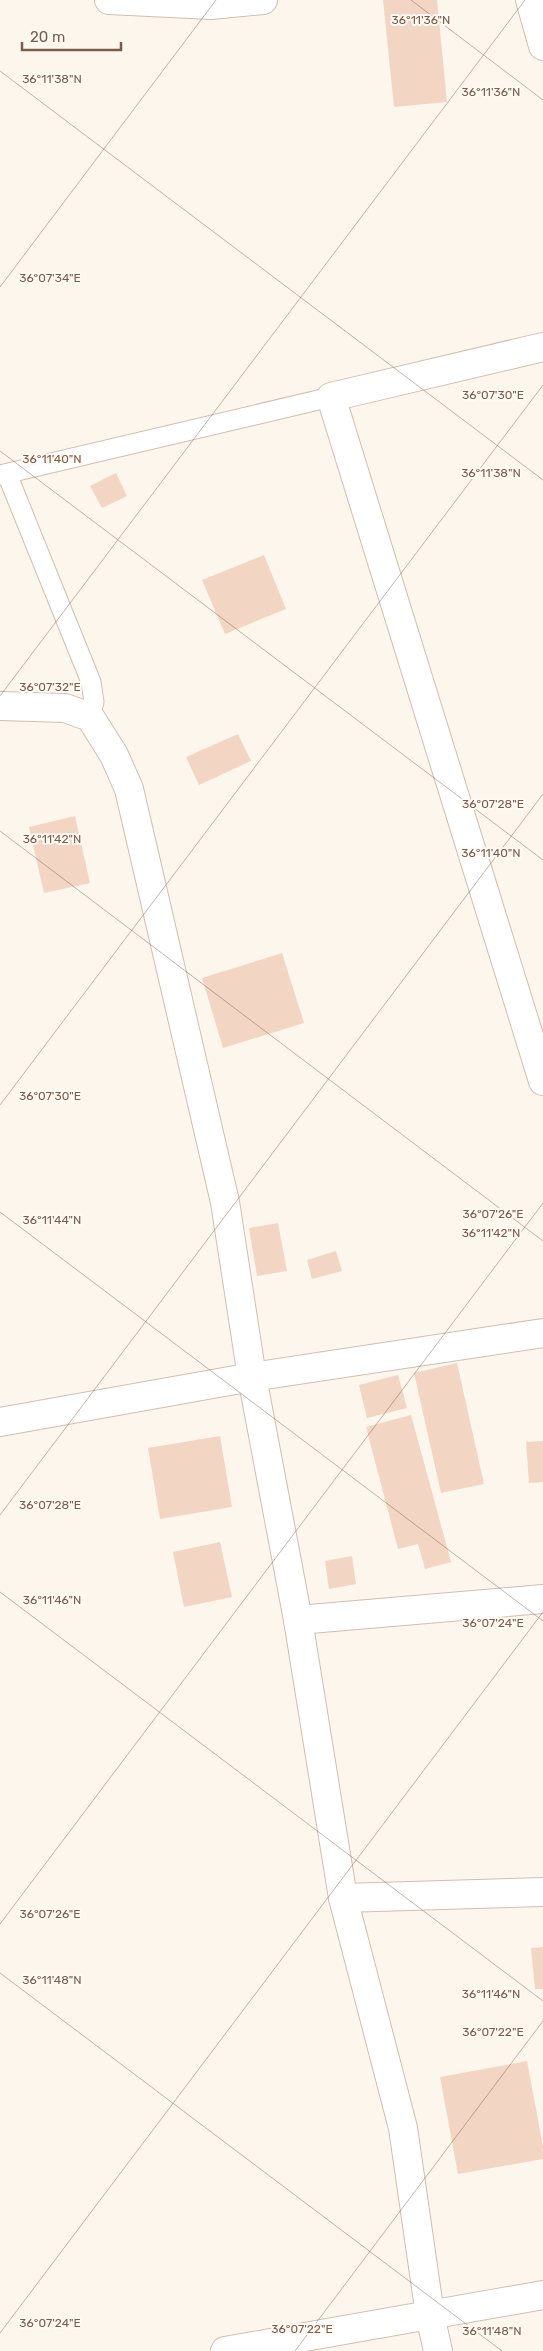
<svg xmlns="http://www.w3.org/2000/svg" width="543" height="2351" font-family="Rubik,sans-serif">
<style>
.building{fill:#f3d5c3}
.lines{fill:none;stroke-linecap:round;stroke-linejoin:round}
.lane-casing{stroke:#d1beb0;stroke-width:21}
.street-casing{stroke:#d1beb0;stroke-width:30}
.lane{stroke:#fff;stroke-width:19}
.street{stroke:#fff;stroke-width:28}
.ticks{fill:none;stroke:#7a5c4d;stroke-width:1;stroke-opacity:0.45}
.ticks-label{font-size:12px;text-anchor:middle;fill:#7a5c4d;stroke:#fffaf3;stroke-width:4;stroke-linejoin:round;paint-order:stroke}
</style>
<rect width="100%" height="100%" fill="#fdf6ec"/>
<g class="building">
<polygon points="383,0 437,0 447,102 394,107"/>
<polygon points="116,473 127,496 102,508 90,486"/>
<polygon points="264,555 286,609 225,634 202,580"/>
<polygon points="238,734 251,761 199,785 186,757"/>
<polygon points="75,816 90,883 44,893 29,827"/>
<polygon points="282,953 304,1023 223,1048 202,978"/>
<polygon points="278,1223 287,1271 257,1276 249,1228"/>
<polygon points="336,1251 342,1271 312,1279 307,1260"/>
<polygon points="457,1363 484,1484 441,1493 414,1373"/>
<polygon points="398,1375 407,1408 367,1418 359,1385"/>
<polygon points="411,1415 451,1562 425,1569 418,1544 398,1549 366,1427"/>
<polygon points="220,1436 232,1507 160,1519 148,1448"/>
<polygon points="543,1441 543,1482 529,1483 526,1442"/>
<polygon points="220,1542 232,1597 184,1607 173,1552"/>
<polygon points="352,1556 356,1584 329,1589 325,1561"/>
<polygon points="543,1947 543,1989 535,1989 531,1948"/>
<polygon points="527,2061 543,2147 543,2159 458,2174 440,2077"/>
</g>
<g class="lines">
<g class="lane-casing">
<g id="lane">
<polyline points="7,474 91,682 94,702 90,717"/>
<polyline points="0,475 331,397"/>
</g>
</g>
<g class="street-casing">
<g id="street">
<polyline points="109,0 211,5 263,0"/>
<polyline points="530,0 543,46"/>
<polyline points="543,347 331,397 543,1081"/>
<polyline points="0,706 65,708 90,717 114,755 129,789 225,1202 252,1377 298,1620 343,1898 403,2128 430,2315 438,2351"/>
<polyline points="0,1422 252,1377 543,1333"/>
<polyline points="298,1620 543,1599"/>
<polyline points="343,1898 543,1892"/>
<polyline points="225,2351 543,2295"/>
</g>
</g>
<use href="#lane" class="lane"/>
<use href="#street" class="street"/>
</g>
<path class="ticks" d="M 411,0 L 543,100M 0,71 L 543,480M 0,287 L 216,0M 0,451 L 543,860M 0,696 L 525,0M 0,831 L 543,1241M 0,1105 L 543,385M 0,1212 L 543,1621M 0,1515 L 543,794M 0,1592 L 543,2001M 0,1924 L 543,1203M 0,1973 L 502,2351M 0,2333 L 543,1612M 295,2351 L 543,2021"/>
<g class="ticks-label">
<text x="421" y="24">36°11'36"N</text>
<text x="52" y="83">36°11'38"N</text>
<text x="491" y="96">36°11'36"N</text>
<text x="50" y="282">36°07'34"E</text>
<text x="493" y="399">36°07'30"E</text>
<text x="52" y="463">36°11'40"N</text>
<text x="491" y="477">36°11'38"N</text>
<text x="50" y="691">36°07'32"E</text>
<text x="493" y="808">36°07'28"E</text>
<text x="52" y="843">36°11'42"N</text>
<text x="491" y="857">36°11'40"N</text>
<text x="50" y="1100">36°07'30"E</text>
<text x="493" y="1218">36°07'26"E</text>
<text x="52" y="1224">36°11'44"N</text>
<text x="491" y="1237">36°11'42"N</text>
<text x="50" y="1509">36°07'28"E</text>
<text x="52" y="1604">36°11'46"N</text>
<text x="493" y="1627">36°07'24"E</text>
<text x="50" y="1918">36°07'26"E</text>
<text x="52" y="1984">36°11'48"N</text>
<text x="491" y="1998">36°11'46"N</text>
<text x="493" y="2036">36°07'22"E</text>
<text x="50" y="2327">36°07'24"E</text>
<text x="302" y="2333">36°07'22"E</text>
<text x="492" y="2335">36°11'48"N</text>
</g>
<path d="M22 42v8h99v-8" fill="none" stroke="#7a5c4d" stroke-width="2.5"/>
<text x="30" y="42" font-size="15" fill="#7a5c4d" stroke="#fffaf3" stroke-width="4" paint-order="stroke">20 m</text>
</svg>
